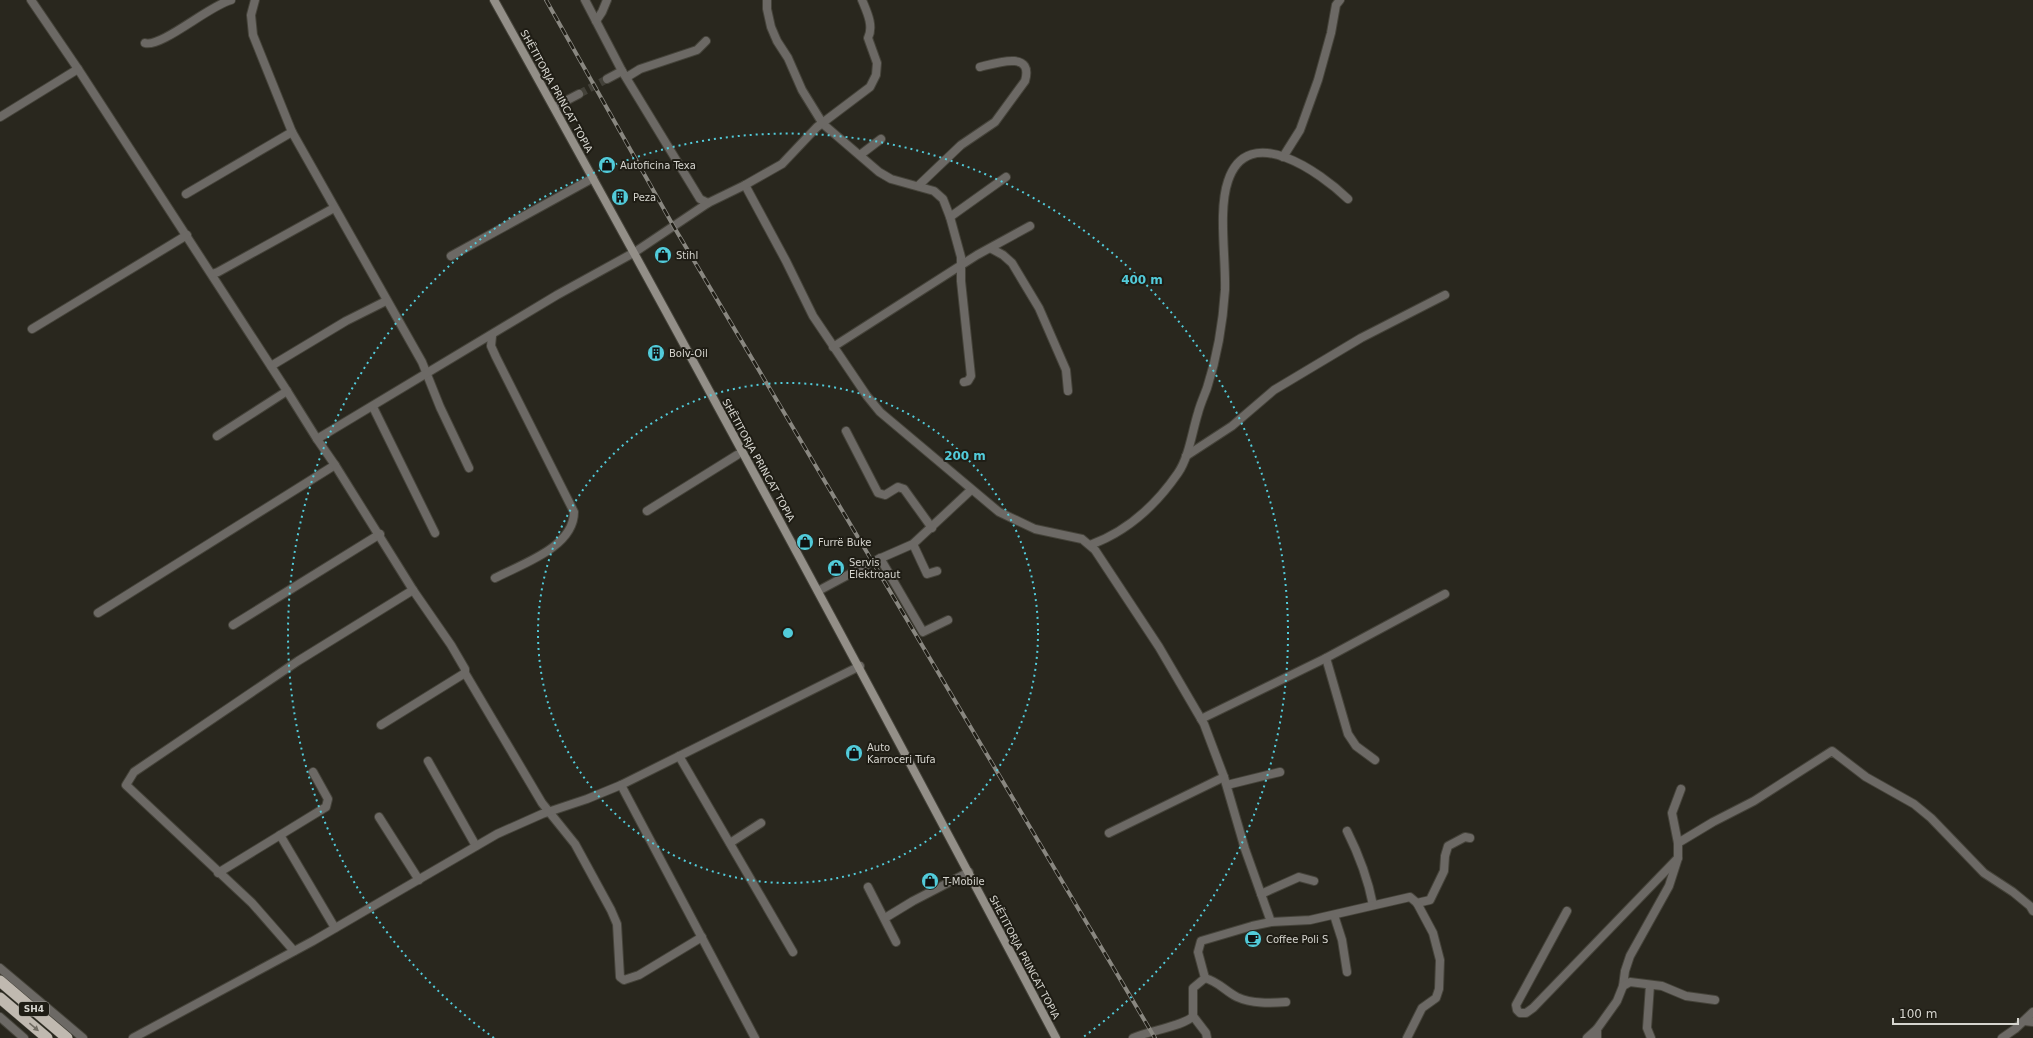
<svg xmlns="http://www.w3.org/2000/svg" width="2033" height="1038" font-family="'DejaVu Sans',sans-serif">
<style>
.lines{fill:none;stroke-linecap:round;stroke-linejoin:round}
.minor-tunnel{stroke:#434139;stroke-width:8;stroke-dasharray:8 4;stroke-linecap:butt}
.minor-casing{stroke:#45433a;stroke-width:10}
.tertiary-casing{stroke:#45433a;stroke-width:10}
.secondary-casing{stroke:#45433a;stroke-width:10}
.trunk-casing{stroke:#45433a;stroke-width:12}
.minor{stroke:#6c6965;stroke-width:8}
.tertiary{stroke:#6c6965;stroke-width:8}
.secondary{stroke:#938f88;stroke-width:8}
.trunk{stroke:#c0b9b0;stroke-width:11}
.rail-casing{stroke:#898780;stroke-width:4}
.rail{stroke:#1f1d15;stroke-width:2.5;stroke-dasharray:8;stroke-linecap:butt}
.oneway{fill:#706b62}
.ring{fill:none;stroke:#52cbda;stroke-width:2;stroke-dasharray:2 4}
.labels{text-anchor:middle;stroke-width:4;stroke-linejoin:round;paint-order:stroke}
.shield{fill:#1f1d15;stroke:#9f9e97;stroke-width:1}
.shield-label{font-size:9px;font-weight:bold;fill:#d6d5cf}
.street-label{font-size:10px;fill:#d6d5cf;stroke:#1f1d15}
.poi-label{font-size:10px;fill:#d6d5cf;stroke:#1f1d15;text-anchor:start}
.centre{fill:#52cbda;stroke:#1f1d15;stroke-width:2}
.ring-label{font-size:12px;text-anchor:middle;font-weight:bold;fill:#52cbda;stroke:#1f1d15;stroke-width:4;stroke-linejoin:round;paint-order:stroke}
</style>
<rect width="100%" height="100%" fill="#29271e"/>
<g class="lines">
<polyline class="minor-tunnel" points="579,94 607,79"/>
<g class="minor-casing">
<g id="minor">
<polyline points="255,0 251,15 253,35 292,132 422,362 440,407 469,468"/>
<polyline points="585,0 622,71 700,199 708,203"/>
<polyline points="767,0 767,9 771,27 777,41 788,58 802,90 823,124 879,172 891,179 934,191 943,199 950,217 961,257 961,281 971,376 968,381 964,382"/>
<polyline points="596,21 602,12 607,0"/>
<path d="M 145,43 C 161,48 210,5 231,0"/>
<polyline points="78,69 287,391"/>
<polyline points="627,77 640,69 697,50 706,41"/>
<polyline points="607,79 622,71"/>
<polyline points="554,107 579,94"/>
<polyline points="0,117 78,69 31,0"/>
<polyline points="860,155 881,139"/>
<polyline points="1283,157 1300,130 1318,80 1331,33 1336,5 1340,0"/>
<polyline points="745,185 786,261 813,316 867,396 880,412 999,512 1035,529 1082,539 1095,550 1159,647 1204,724 1224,777 1245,849 1271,922"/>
<path d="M 918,186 L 961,145 L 995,122 L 1025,81 C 1034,50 996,63 980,67"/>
<polyline points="186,194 292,132"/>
<polyline points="950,217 1006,177"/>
<polyline points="992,249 1003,255 1012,263 1039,308 1066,370 1068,391"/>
<polyline points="451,256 593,178"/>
<polyline points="212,274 218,272 334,208"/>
<polyline points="32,329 187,235"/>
<path d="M 492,336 L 491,346 L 496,357 L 574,512 C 574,547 522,564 495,578"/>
<polyline points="833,347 977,255 1030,226"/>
<polyline points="271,366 346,321 386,301"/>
<polyline points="373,407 435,533"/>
<polyline points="846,431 878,493 885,495 898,487 904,489 932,528"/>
<polyline points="217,436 287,391 317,439"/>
<polyline points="1186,456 1232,426 1274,390 1361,338 1445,295"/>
<polyline points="647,511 737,455"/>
<polyline points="913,544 927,574 937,571"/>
<path d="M 1090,545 C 1126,532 1156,505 1178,473 C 1189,457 1192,432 1198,413 C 1200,405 1204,396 1207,388 C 1217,357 1223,322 1225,290 C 1226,258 1218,210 1228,181 C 1248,120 1321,173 1348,199"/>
<polyline points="880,558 923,632 948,620"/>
<polyline points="818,591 872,562 913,544 971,490"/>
<polyline points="98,613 335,465"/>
<polyline points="233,625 380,534"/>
<polyline points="1326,658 1348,734 1356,746 1375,760"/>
<polyline points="465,673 542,803 575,844 611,910 617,924 620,977 624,980 639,975 702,937"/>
<polyline points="1201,719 1326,658 1445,594"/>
<path d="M 381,725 L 465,673 L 465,669 L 451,645 L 413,590 L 335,465 L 317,439 L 557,295 L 635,252 L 708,203 L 745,185 L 782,164 L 817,127 L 870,87 L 876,75 L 877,63 L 868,38 C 874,26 867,12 862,0"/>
<polyline points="679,756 793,952"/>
<polyline points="428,761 476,846"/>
<polyline points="621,785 755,1038"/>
<polyline points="1227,785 1280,772"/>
<polyline points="379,817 419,880"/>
<path d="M 1347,831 C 1359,855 1368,879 1373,905"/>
<polyline points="1109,833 1224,777"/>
<polyline points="280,835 335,928"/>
<polyline points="730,843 761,823"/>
<polyline points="1678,843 1713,822 1754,801 1832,751 1866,777 1914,804 1931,818 1984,873 2013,892 2030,906 2033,911"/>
<polyline points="218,873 326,807 328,799 313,772"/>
<polyline points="868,887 896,942"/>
<polyline points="1261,894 1299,877 1314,881"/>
<polyline points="1417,903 1430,900 1444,871 1445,856 1448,846 1465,837 1470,838"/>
<polyline points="1567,911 1516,1005 1517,1010 1520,1013 1526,1013 1533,1008 1678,858"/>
<polyline points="1334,915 1342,940 1347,972"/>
<polyline points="885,918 913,901 969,872"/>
<polyline points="294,951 252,903 126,785 134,772 298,661 413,590"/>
<path d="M 1205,978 C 1219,982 1225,991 1237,997 C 1252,1004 1271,1003 1286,1002"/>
<polyline points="1650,985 1647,1028 1651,1038"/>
<polyline points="1623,986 1625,971 1630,956 1669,886 1678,858 1678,843 1672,813 1681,789"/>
<polyline points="1193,1016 1206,1033 1207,1038"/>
<polyline points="2024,1021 2033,1022"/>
<path d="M 1133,1038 C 1147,1031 1185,1026 1193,1016 L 1193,988 L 1205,978 L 1198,952 L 1201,941 L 1252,926 L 1271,922 L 1310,920 L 1410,897 L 1417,903 L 1433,933 L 1440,960 L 1439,989 L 1436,998 L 1422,1008 L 1407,1038"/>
<polyline points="1587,1038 1597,1029"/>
<polyline points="1597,1038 1597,1029 1617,1001 1623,986 1630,982 1662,986 1686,996 1715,1000"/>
</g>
</g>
<g class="tertiary-casing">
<g id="tertiary">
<polyline points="0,968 83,1038"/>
<polyline points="0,1017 24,1038"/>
<polyline points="133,1038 313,941 497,834 542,814 587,799 621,785 860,666"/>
<polyline points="2002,1038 2015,1029 2033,1012"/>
</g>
</g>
<g class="secondary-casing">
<path id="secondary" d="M 494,0 C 686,344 872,690 1056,1038"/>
</g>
<g class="trunk-casing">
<g id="trunk">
<polyline points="0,981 67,1038"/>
<polyline points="0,998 47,1038"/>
</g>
</g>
<use href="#minor" class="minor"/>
<use href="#tertiary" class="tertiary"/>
<use href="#secondary" class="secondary"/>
<use href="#trunk" class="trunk"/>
<g class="rail-casing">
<polyline id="rail" points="546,0 674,227 1155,1038"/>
</g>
<use href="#rail" class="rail"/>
</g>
<defs><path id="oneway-solid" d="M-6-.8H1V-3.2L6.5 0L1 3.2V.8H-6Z"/></defs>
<use class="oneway" href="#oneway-solid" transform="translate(34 1027) rotate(40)"/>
<g class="ring">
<circle cx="788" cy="633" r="250"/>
<path d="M494 1038A500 500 0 1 1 1082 1038"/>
</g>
<defs>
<g id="shop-disc" transform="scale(0.9)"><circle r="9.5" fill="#52cbda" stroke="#1f1d15"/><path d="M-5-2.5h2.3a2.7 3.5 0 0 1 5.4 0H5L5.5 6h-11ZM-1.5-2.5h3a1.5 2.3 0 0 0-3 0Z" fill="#111"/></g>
<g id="building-disc" transform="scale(0.9)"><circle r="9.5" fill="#52cbda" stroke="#1f1d15"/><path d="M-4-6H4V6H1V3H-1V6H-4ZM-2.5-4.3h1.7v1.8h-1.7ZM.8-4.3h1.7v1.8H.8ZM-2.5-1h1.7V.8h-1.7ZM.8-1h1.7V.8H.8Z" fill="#111"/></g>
<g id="cafe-disc" transform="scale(0.9)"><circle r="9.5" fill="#52cbda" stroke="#1f1d15"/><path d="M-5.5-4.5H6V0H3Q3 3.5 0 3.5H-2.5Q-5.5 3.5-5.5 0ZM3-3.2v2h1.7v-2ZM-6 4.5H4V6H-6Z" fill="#111"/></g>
</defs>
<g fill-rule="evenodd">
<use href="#shop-disc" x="607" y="165"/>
<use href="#building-disc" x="620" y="197"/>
<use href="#shop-disc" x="663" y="255"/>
<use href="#building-disc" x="656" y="353"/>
<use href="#shop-disc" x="805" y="542"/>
<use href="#shop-disc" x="836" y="568"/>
<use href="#shop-disc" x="854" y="753"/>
<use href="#shop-disc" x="930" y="881"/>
<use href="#cafe-disc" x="1253" y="939"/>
</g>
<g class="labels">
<rect class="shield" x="19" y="1002" width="30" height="14" rx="3"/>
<g class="shield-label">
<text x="34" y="1012">SH4</text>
</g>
<g class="street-label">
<text transform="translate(557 91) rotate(61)" y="4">SHËTITORJA PRINCAT TOPIA</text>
<text transform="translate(759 460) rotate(61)" y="4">SHËTITORJA PRINCAT TOPIA</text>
<text transform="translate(1025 957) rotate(62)" y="4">SHËTITORJA PRINCAT TOPIA</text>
</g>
<g class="poi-label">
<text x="620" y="169">Autoficina Texa</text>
<text x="633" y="201">Peza</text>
<text x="676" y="259">Stihl</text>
<text x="669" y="357">Bolv-Oil</text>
<text x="818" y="546">Furrë Buke</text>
<text x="849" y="566">Servis<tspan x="849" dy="12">Elektroaut</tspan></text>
<text x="867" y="751">Auto<tspan x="867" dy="12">Karroceri Tufa</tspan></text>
<text x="943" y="885">T-Mobile</text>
<text x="1266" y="943">Coffee Poli S</text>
</g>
</g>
<circle cx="788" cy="633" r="6" class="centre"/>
<g class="ring-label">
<text x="1142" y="284">400 m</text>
<text x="965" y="460">200 m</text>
</g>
<path d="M1893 1018v6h125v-6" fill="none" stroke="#d6d5cf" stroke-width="2"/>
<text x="1899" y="1018" font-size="12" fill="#d6d5cf" stroke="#1f1d15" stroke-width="3" paint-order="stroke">100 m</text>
</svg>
